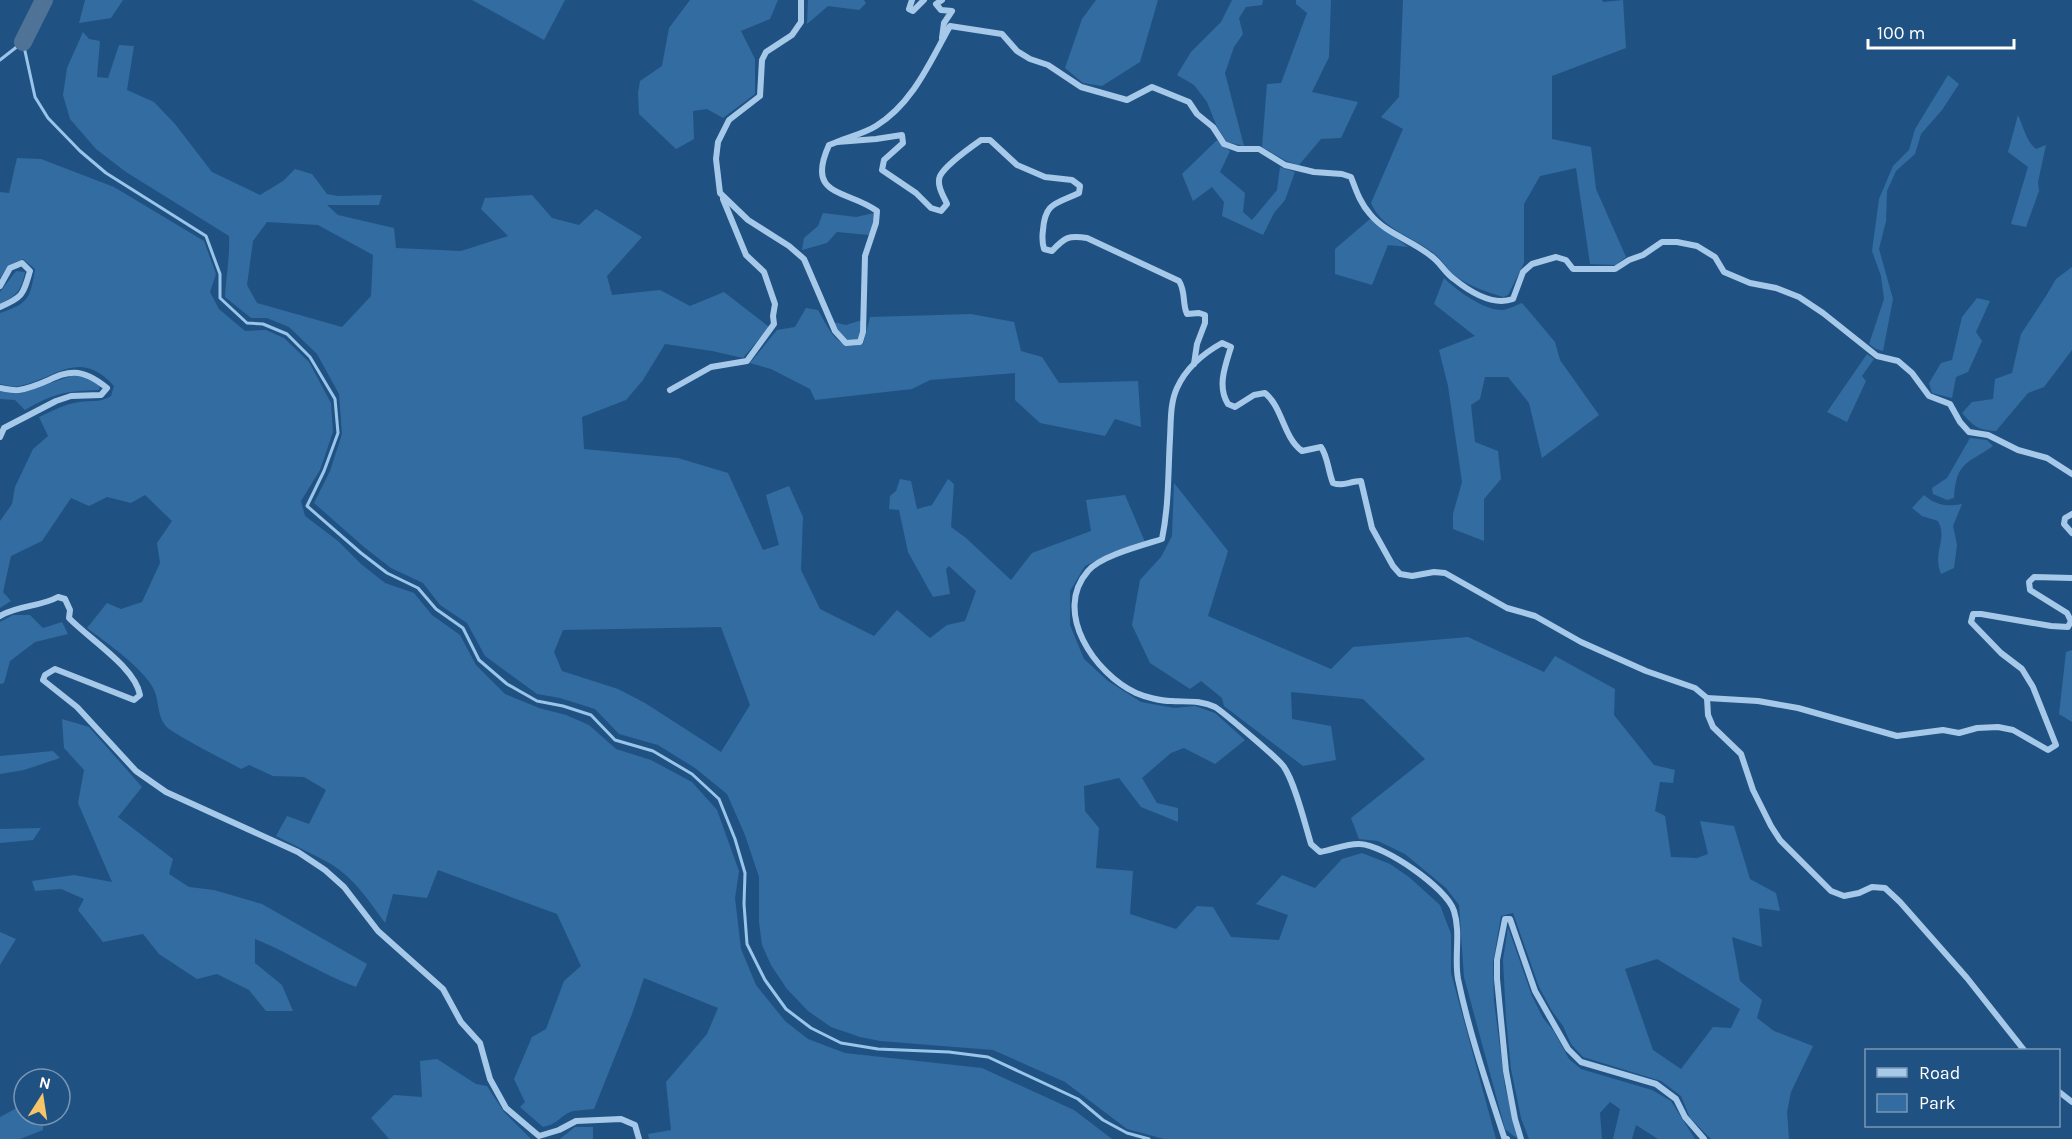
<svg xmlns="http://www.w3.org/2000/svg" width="2072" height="1139" font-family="Karla,sans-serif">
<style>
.green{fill:#336ca1;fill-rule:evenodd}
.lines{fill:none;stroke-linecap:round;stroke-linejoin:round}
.stream{stroke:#9ac5ea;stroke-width:3}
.river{stroke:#4e7397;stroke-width:18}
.street{stroke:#a7c9e9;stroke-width:6}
</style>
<rect width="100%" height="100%" fill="#1f5283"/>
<g class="green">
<polygon points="85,0 123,0 111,18 79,23"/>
<polygon points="472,0 565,0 544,40"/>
<polygon points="690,0 778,0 770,19 741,31 755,59 755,94 723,118 707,109 693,111 694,139 676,149 639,114 638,93 640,81 662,66 669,28"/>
<polygon points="808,0 864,0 866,3 859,10 828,6 807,24"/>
<polygon points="1096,0 1158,0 1140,62 1102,86 1083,83 1065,68 1082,19"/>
<polygon points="1232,0 1263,0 1262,5 1246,7 1239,18 1243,34 1234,47 1225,73 1244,146 1227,142 1217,127 1207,102 1194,85 1177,75 1191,52 1221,22"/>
<polygon points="1296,0 1331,0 1329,57 1312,92 1358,102 1341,138 1321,139 1299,165 1286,161 1262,147 1267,84 1281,83 1307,13 1296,4"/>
<path d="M 1403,0 L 1602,0 L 1603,2 L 1623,0 L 1626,48 L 1552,76 L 1552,139 L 1591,147 L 1596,189 L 1626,257 L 1616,265 L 1590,264 L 1576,168 L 1540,176 L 1524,204 L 1524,263 L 1508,295 L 1503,297 C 1487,292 1469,286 1455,276 C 1448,270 1443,261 1436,255 C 1415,237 1382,230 1371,203 L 1403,129 L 1381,117 L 1399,97 Z"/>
<path d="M 83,32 L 89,39 L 100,41 L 97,77 L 108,78 L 119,45 L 134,46 L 127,90 L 154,102 L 175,124 L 212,172 L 260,195 L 283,181 L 295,169 L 312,174 L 327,194 L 338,196 L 382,195 L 379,205 L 327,205 L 338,215 L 394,228 L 396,248 L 461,251 L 508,236 L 481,209 L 485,198 L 532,195 L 552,218 L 579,225 L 596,209 L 642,237 L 607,276 L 612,295 L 660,290 L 690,306 L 724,292 L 769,327 L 743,358 L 712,351 L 665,344 L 643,380 L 626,400 L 582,417 L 584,449 L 678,458 L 728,473 L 763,550 L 779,545 L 766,495 L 789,486 L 803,517 L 801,570 L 820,609 L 874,636 L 897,610 L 930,638 L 947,625 L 965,621 L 976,591 L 949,566 L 946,569 L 950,594 L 933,597 L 908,552 L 899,510 L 889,509 L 890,496 L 896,491 L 900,479 L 911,481 L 917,509 L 932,505 L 948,479 L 954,484 L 951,527 L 966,538 L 1011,580 L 1032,553 L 1091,531 L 1086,500 L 1125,495 L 1145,542 L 1122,549 L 1085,566 L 1070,591 L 1070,625 L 1084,659 L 1108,681 L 1141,702 L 1174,708 L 1195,706 L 1215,713 L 1245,740 L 1215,764 L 1184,748 L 1171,753 L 1142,778 L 1157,803 L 1178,808 L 1178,822 L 1141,807 L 1119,778 L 1084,786 L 1085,811 L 1099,828 L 1096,868 L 1133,871 L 1130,914 L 1176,929 L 1197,906 L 1213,907 L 1231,937 L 1279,940 L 1288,915 L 1256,904 L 1282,875 L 1315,888 L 1342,859 L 1362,853 L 1390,864 L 1409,877 L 1440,905 L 1451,934 L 1451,973 L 1496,1139 L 1164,1139 L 1127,1129 L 1065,1082 L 993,1050 L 880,1041 L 860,1037 L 831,1027 L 808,1011 L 787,989 L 771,965 L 762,945 L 759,922 L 759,877 L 745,835 L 727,794 L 695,768 L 658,745 L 619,734 L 595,709 L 560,698 L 537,694 L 485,656 L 467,623 L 440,605 L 423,583 L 391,568 L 364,547 L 314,503 L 330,471 L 342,434 L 339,394 L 317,354 L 289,327 L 267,318 L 251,318 L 225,297 C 226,276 230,257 229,236 L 126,172 L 96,149 L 70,119 L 63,95 L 67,68 ZM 267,222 L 318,225 L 373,255 L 371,296 L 342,327 L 257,303 L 247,285 L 253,241 ZM 721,627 L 750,705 L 721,752 L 645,703 L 618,689 L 562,671 L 554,652 L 563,630 Z"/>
<polygon points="1948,75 1959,84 1942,110 1921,134 1915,154 1896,171 1887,191 1886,221 1879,249 1893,299 1883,351 1876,349 1869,344 1884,299 1881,276 1872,251 1879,199 1893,166 1909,150 1915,129"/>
<path d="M 2018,115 C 2024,128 2026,141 2036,149 L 2046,145 L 2038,182 L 2039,191 L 2026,227 L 2011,224 L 2028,167 L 2008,152 Z"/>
<polygon points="1217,140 1230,151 1220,172 1245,193 1243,212 1252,220 1277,190 1280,167 1295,172 1285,200 1274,213 1263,235 1222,216 1224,202 1212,187 1193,201 1182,174"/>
<path d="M 17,158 L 41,159 L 114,187 L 204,241 L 216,274 L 210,292 L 219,309 L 245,331 L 266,330 L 284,338 L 309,362 L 331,403 L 333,432 L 320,470 L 301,501 L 305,516 L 338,541 L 361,564 L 385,583 L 414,593 L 432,615 L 460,635 L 476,665 L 505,694 L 539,708 L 566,715 L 589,725 L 616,749 L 651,760 L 692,782 L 717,810 L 739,871 L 735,898 L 741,949 L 756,985 L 785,1021 L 808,1039 L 845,1053 L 982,1068 L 1074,1110 L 1112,1139 L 649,1139 L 648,1134 L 671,1130 L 666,1082 L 707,1034 L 718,1008 L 644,978 L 632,1014 L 594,1109 C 587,1110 580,1110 573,1111 C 560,1115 559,1124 543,1127 L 520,1107 L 525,1102 L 514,1079 L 532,1037 L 546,1029 L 564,981 L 581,966 L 557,914 L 438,870 L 427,898 L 393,894 L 385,923 C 369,901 354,878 331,864 C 313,854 294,845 276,836 L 287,816 L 309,824 L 326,790 L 304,777 L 273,776 L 249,765 L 241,769 C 229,762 170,733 165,725 C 156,713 160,699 152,686 C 139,665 107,643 87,628 L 107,603 L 121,609 L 142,602 L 160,563 L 157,543 L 172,521 L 145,495 L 131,503 L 107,497 L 89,506 L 71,498 L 42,541 L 11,556 L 3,592 L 11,601 L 0,608 L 0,521 L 12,504 L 15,487 L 33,449 L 48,436 L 39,417 C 52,411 65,404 79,402 C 92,400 100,403 111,396 L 114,386 C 79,347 56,379 19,386 C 13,388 6,385 0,384 L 0,313 C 29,303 30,299 35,269 L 23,259 L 9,265 L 0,278 L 0,192 L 9,193 Z"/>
<polygon points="823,213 856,217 874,213 874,223 869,235 837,232 827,243 802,250 804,238 818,226"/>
<polygon points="1370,219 1408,247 1388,245 1372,285 1335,274 1335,249"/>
<path d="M 2072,267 L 2072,350 L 2044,387 L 2028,393 L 1996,431 C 1977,430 1974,426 1962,413 L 1972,402 L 1993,399 L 1995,379 L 2012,373 L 2021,334 L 2046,296 L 2056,279 Z"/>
<path d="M 16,271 L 25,272 C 21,291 17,295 0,304 L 0,292 Z"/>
<path d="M 1444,278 C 1457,291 1485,311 1503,310 C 1509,309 1517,305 1522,303 L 1555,342 L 1560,360 L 1599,415 L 1542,458 L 1529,403 L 1508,377 L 1485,377 L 1480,399 L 1471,405 L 1475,442 L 1498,451 L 1501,479 L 1484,499 L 1484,541 L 1453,529 L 1453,514 L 1462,482 L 1448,386 L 1439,350 L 1475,336 L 1434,304 Z"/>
<polygon points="1977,298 1990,301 1976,332 1982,341 1968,372 1956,377 1952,398 1932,393 1929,383 1941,363 1952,360 1962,317"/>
<path d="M 806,308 L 818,310 C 829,329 838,353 863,344 L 870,317 L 971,314 L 1014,322 L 1021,351 L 1042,357 L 1059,383 L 1138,381 L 1141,427 L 1115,419 L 1105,436 L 1040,423 L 1015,400 L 1015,373 L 930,380 L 912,389 L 815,400 L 810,389 L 771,369 L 750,363 L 777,330 L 795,327 Z"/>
<polygon points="862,320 862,331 859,340 847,341 837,330 833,322 846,325"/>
<polygon points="1867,354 1874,359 1862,376 1866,381 1847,422 1827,412"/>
<path d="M 77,374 L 92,379 L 100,385 L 99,390 C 66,391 54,393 25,410 L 15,400 L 0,399 L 0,391 L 18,394 Z"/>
<path d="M 1970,438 L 1987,440 L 1993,446 C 1967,464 1956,462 1954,498 L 1947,500 L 1933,494 L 1932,488 L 1947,478 Z"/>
<path d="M 1174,483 L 1228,551 L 1208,616 L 1331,669 L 1353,647 L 1468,637 L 1544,672 L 1555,656 L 1615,689 L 1614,715 L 1654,765 L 1675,770 L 1673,783 L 1660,782 L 1655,811 L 1665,816 L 1671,857 L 1697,858 L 1708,854 L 1700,821 L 1734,826 L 1750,879 L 1776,893 L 1780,911 L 1759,908 L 1762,947 L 1732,937 L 1740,981 L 1762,1000 L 1757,1018 L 1774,1031 L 1813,1046 L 1791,1092 L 1787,1112 L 1789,1139 L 1711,1139 L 1690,1118 L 1681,1096 L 1661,1081 L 1583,1057 L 1571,1044 L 1563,1026 L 1552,1011 L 1539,987 L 1513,913 L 1501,916 L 1493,963 L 1494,1001 L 1505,1087 L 1518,1139 L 1505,1129 L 1464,977 L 1459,905 L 1446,888 L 1405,854 L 1378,841 L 1359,839 L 1351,818 L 1425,759 L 1363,699 L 1291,692 L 1292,719 L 1331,726 L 1336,760 L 1303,766 L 1224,706 L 1222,698 L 1201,681 L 1190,689 L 1150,663 L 1132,625 L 1140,580 L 1161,557 L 1172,536 ZM 1657,959 L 1740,1009 L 1731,1028 L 1713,1027 L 1681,1069 L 1653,1050 L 1625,969 Z"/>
<path d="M 1924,495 C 1935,505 1947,507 1962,504 L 1953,526 L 1957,545 L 1954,568 L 1941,574 C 1932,553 1948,539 1938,521 L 1922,516 L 1912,508 Z"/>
<polygon points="13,615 30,615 43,628 62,622 68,634 35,642 10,661 4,683 0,684 0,622"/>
<polygon points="2072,650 2072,722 2059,714 2066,652"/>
<path d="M 62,719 L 89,727 L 142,787 L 118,817 L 173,859 L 169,874 L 189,887 L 214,890 L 262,904 L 367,964 L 356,987 C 321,974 290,953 255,939 L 255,963 L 282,985 L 293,1011 L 266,1011 L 249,990 L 217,974 L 197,979 L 159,954 L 143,934 L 103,942 L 78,910 L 84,899 L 61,889 L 35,891 L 32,881 L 74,875 L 112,882 L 78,803 L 84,770 L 64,748 Z"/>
<polygon points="53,751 60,758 24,770 0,774 0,756"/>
<polygon points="41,828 33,840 0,843 0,829"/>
<polygon points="1508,927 1532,996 1543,1018 1553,1030 1569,1059 1581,1069 1652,1090 1671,1101 1695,1139 1658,1139 1636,1125 1632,1139 1613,1139 1620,1109 1610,1102 1600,1113 1602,1139 1529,1139 1521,1118 1511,1069 1506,1018 1503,960"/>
<polygon points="0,932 16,939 0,965"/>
<polygon points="437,1059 476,1084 487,1086 504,1112 531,1139 389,1139 371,1118 394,1095 422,1097 420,1061"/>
<polygon points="24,1104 24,1115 44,1115 43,1130 20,1139 0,1139 0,1117"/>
<polygon points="575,1127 593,1127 593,1139 560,1139"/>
</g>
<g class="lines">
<polyline class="stream" points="0,60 23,42 35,97 48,118 80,151 106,173 206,236 220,274 220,298 247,323 263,324 287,334 310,357 335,399 338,433 324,471 307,506 361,553 387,573 418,588 436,609 463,628 479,660 507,684 537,701 563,706 591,715 615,740 653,751 692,774 719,799 735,839 745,873 744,904 747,944 765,980 786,1009 811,1028 841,1043 878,1049 949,1052 988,1057 1078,1099 1103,1120 1127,1133 1149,1139"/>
<polyline class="river" points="23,42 44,0"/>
<g class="street">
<path d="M 801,0 L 801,22 L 792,35 L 766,52 L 762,60 L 760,96 L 729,120 L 718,142 L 716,159 L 720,193 L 748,220 L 789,246 L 804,259 L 835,331 L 846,343 L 860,342 L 863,332 L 865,256 L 876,223 L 877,211 C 847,189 805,198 829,145 L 837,142 L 876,139 L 902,135 L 903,143 L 884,160 L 882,170 L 916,193 L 931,208 L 941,211 L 947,204 C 944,197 936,185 940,176 C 945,166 971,147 981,140 L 990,140 L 1017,165 L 1045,177 L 1072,180 L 1080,186 L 1079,193 C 1056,204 1045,202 1043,230 C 1042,237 1042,242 1044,249 L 1052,251 C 1065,237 1069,235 1087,238 L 1179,281 C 1186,292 1182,303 1187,314 L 1199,313 L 1205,315 L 1205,323 L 1197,344 L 1194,364"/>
<polyline points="912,0 909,9 913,11 924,0"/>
<polyline points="942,38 944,23 952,11 941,10 936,4 942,0"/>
<path d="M 837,142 C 849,137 865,133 876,126 C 913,103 930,62 950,26 L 1002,34 L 1017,51 L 1030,59 L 1048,65 L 1081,87 L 1127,100 L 1152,87 L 1189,102 L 1197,114 L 1213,127 L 1224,144 L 1238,149 L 1259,149 L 1285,165 L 1314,172 L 1342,174 L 1351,177 C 1356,190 1360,203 1370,214 C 1386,234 1412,240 1431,256 C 1440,262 1445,273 1454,279 C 1470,292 1493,306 1513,299 L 1523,272 L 1532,264 L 1556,257 L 1566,260 L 1573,269 L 1615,269 L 1629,260 L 1643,255 L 1662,242 L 1677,242 L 1697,246 L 1715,257 L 1724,272 L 1750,283 L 1776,288 L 1799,297 L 1823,313 L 1877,356 L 1898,361 L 1912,373 L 1929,396 L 1950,404 L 1960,422 L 1969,432 L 1988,435 L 2018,450 L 2047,458 L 2072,474"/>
<path d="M 0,286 L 10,268 L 22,263 L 30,271 C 23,295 23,297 0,307"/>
<path d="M 0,388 C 6,389 13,391 19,390 C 58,383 68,356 107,388 L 101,395 L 71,396 L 56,401 L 4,428 L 0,437"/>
<polyline points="670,390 711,367 747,361 774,324 773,316 775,304 764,272 746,255 723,199"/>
<polyline points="2072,514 2065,518 2064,524 2072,533"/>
<path d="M 0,616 C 18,605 40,607 58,597 L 65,599 L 70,610 L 69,618 C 89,639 135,667 140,695 L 134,700 L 55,669 L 45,675 L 43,680 L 77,707 L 136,771 L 166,792 L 298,852 L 325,870 L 344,887 L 378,931 L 443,989 L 461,1022 L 480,1043 L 490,1079 L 506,1108 L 539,1136 L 559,1130 L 576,1121 L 621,1119 L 635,1125 L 639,1139"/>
<polyline points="1707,698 1758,701 1798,708 1897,736 1943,730 1959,733 1977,728 1998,727 2013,730 2048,750 2056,745 2033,687 2022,669 2001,653 1971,622 1973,614 1981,614 2051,626 2068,627 2071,621 2067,613 2030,590 2029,582 2034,577 2072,578"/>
<polyline points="2058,1091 2072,1102"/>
<path d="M 1507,1139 L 1504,1137 C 1487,1085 1469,1032 1458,979 C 1454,957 1461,933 1454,911 C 1447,888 1384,845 1360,844 C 1348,843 1333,850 1320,852 L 1311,844 C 1305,824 1295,783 1284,767 C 1280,760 1223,712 1215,707 C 1201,700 1186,702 1171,701 C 1161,701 1145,697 1136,693 C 1095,674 1052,612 1088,571 C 1100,556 1143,545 1162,539 C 1169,505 1168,472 1170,438 C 1171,421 1170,403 1177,388 C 1186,368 1204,353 1222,343 L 1231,347 C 1225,366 1217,387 1228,404 L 1235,407 L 1254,395 L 1265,393 C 1283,408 1283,437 1302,451 L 1321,447 C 1328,457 1328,471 1333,483 C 1343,487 1350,481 1361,481 L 1372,528 L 1393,566 L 1400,574 L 1412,576 L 1434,572 L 1445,573 L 1507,608 L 1535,616 L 1581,642 L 1646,671 L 1695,688 L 1707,698 L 1708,715 L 1713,727 L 1741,754 L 1753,790 L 1771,826 L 1780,840 L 1831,891 L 1844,896 L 1859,893 L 1872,887 L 1885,888 L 1900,902 L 1967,978 L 2024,1050"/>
<polyline points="1521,1139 1515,1119 1506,1071 1497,979 1497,960 1505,919 1510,919 1535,991 1568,1049 1581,1062 1656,1084 1676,1099 1685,1117 1704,1139"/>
</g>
</g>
<rect x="1865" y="1049" width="195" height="78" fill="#1f5283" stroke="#7997b5" stroke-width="1.5"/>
<rect x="1877" y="1068" width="30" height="9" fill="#a7c9e9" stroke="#7997b5" stroke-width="1.5"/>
<text x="1919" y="1079" font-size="18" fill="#ffffff">Road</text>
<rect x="1877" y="1094" width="30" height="18" fill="#336ca1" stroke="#7997b5" stroke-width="1.5"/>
<text x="1919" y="1109" font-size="18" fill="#ffffff">Park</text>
<g transform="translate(42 1097) rotate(12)"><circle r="28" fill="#1f5283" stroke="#7997b5" stroke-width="1.5"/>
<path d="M0-4.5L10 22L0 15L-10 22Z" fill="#f7c467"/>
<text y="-9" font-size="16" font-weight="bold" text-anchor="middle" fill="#ffffff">N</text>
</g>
<path d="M1868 39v9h146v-9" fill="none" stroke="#ffffff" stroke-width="3"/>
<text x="1877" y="39" font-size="18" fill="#ffffff" stroke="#1f5283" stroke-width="4.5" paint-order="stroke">100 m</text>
</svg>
